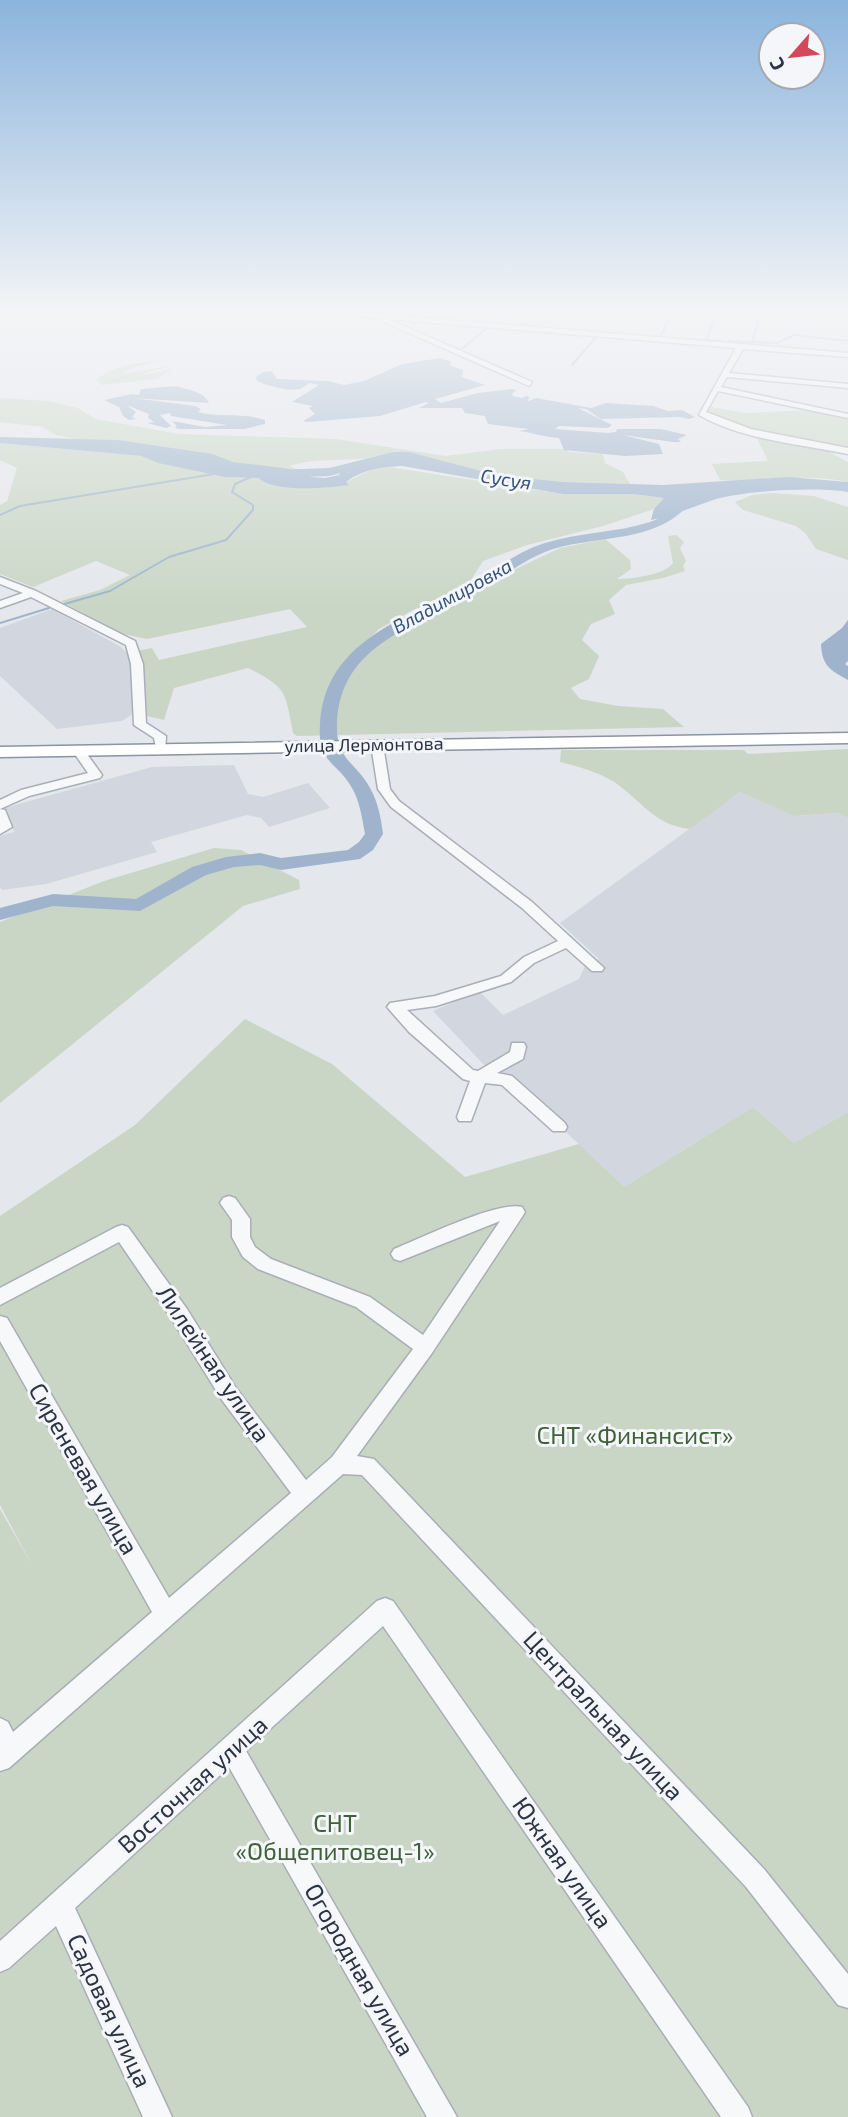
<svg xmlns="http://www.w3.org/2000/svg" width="848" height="2117" font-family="'Exo 2',sans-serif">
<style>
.built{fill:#d2d6de}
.green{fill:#c9d6c5}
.water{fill:#9fb4cc}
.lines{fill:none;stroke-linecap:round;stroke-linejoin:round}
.stream{stroke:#9fb4cc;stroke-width:2}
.river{fill:#9fb4cc;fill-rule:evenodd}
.minor-casing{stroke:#a9aeb7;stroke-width:3}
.highway-casing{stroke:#8b94a3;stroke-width:3}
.minor{fill:#f7f8fa;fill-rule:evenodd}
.highway{fill:#fff;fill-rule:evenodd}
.labels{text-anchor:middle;stroke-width:6;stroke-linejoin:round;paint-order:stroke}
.far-street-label{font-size:18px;fill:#2b3445;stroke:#f4f6f9}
.far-water-label{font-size:19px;font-style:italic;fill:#34527a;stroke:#f4f6f9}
.near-street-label{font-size:24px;fill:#2b3445;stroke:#f4f6f9}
.near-park-label{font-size:24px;fill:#3f6138;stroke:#f4f6f9}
</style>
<rect width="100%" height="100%" fill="#e4e7ec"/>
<g class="built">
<polygon points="52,609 121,647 130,657 134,713 122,721 57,729 0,676 0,628"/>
<polygon points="234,765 248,794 263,797 308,783 330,808 269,827 261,818 247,815 151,842 157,852 46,884 2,890 0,887 0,836 14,832 4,808 152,767"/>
<polygon points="740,792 793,816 839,813 848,818 848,1112 794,1143 753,1107 624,1187 496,1066 488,1069 433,1011 479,991 503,1015 579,979 585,966 599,959 560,923"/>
</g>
<g class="green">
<path d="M 166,360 L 134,367 L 120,374 L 170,366 L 137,376 L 172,369 L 158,379 L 102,385 L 96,380 C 116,363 141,363 166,360 Z"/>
<path d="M 0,398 L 48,401 L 78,408 L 96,419 L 179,434 L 336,439 L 446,456 L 501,449 L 566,449 L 569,452 L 603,454 L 605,463 L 623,472 L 630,484 L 563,482 L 498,475 L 393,452 C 359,465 323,455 289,466 L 304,472 L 233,462 L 213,454 L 119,440 L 76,439 L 56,435 L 42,427 L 0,422 Z"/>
<polygon points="711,407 747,413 812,410 848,417 848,450 734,425 707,414"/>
<path d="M 754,432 L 818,446 L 848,462 L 848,482 C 805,472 763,483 720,480 L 712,464 L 768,461 Z"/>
<path d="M 0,443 L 141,456 L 159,463 L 225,477 L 259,478 L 286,486 L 346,482 L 377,467 L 389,467 L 563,494 L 633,494 L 664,498 L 654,509 L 603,526 L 527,545 L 483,561 L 465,589 L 413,610 L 379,629 L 360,648 L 468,599 L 495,579 L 560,548 L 605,539 L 630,560 L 631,569 L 617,579 C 631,579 665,575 673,563 L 668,536 L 676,535 L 684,542 L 680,548 L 686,561 L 683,566 L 685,571 L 663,578 L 626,585 L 609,600 L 615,614 L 591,624 L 582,640 L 599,656 L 589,679 L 571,688 L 580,699 L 618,706 L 663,709 L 684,727 L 297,736 L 293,733 C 285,691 287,688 248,668 L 174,688 L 164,720 L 134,713 L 130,657 L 126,653 L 152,648 L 159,660 L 307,627 L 290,609 L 147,639 L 119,633 L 61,601 L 100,590 L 130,575 L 96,561 L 33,587 L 0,574 L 0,505 L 7,501 L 17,468 L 0,460 Z"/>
<polygon points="772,493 814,496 848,507 848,560 816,549 805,533 796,526 743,510 735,502 752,495"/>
<path d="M 848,749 L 848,818 L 839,813 L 793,816 L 740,792 L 690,829 C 658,826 644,805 621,787 C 604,773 580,767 560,762 L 561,750 L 744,750 L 748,754 Z"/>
<polygon points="214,848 241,850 299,880 300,889 243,906 0,1103 0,922 104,881"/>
<polygon points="245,1019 332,1064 465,1177 579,1144 624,1187 753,1107 794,1143 848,1112 848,2117 0,2117 0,1509 32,1565 0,1505 0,1216 135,1125"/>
</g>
<g class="water">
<path d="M 440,358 L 452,362 L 449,365 L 463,370 L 462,377 L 485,385 L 435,399 L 441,403 L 478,393 L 512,389 L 516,390 L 512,394 L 513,396 L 521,398 L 527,396 L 530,398 L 527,400 L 529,401 L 536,398 L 591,408 L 606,403 L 653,406 L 668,411 L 682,410 L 695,417 L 689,419 L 680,417 L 601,419 L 586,409 L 578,408 L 612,425 L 608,428 L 559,426 L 555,429 L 608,433 L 616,432 L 617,429 L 661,429 L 687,435 L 678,439 L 681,442 L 673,442 L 623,435 L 659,444 L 663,454 L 625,456 L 564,450 L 559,438 C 544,437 534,433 519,431 L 529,429 L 488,424 L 485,416 L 465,413 L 462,408 L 419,408 L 429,403 L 426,402 L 380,416 L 307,422 L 303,421 L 315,414 L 309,408 L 313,406 L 292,402 L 319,385 L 309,383 C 306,385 303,388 299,389 C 289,392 265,385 257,381 L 256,377 L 263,372 L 271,371 L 277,379 L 328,381 L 344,385 L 364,381 L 402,364 Z"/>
<path d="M 176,386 C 187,390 204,391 209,403 L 133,398 L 195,406 L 201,409 L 198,412 C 218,418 242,412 265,420 L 265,424 L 244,429 L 180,429 L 175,428 L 177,426 L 172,421 L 205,427 L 227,425 L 171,416 L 170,413 L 160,415 L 171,426 L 166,428 L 147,423 L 154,422 L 148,418 L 149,414 L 126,405 L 136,412 L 132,417 L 136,419 L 129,420 L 123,416 L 119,407 L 104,400 L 132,394 L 139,395 L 141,389 Z"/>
<path d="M 0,437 L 119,440 L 213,454 L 233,462 L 283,468 L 304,472 L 311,477 L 325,478 L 339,475 L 347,464 L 393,452 L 409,452 L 496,475 L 563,482 L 663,485 L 788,477 L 848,482 L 848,492 C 815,487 745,490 713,500 C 692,507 673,516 651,520 L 654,509 L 664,498 L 633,494 L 563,494 L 402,466 C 382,467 363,469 346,482 L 349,485 C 328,488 274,493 259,478 L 225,477 L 158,463 L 141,456 L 0,443 Z"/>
<path d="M 848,620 L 848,661 L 845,664 L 848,666 L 848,680 C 830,670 822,666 821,644 L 842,628 Z"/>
</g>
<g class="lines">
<g class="stream">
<polyline points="660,338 673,311"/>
<polyline points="679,339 724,341"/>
<polyline points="706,341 717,311"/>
<polyline points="729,341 777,343 795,335 848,341"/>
<polyline points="752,343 761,311"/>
<polyline points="463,348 488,327"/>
<polyline points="572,365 597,336"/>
<polyline points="0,515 20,506 214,474"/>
<polyline points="61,605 110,591 169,557 226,540 253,510 253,505 232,492 235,484 253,476"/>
<polyline points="0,623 49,608"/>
</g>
<g class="river">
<polygon points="374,457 380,461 378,464 329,476 277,478 271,474 277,470 329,468"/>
<path d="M 691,490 L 698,494 C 661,545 608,533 553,549 C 525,558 504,577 479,591 C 421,626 339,641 337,725 C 336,760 356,762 370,788 C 378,802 381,818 383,834 L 373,850 L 360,859 L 281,870 L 260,865 L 234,867 L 206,875 L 140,911 L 53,906 L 0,920 L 0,908 L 53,894 L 136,899 L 192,867 L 226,857 L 260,853 L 281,858 L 348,850 L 359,842 L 365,834 C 362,818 360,802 352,788 C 337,761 317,764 320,724 C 325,641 404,619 466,587 C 494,572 515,552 545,543 C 579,532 616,533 650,522 C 657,520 667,513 673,508 C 680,502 682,493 691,490 Z"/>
</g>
<g class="minor-casing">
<g id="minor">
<polygon points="0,311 11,311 0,315"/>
<path d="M 312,311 L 342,311 L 848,353 L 848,357 L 743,349 L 729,373 L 848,384 L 848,388 L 727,377 L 721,387 L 848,414 L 848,418 L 718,391 L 706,412 L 751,429 L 848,448 L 848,454 C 799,444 742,440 699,415 L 736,348 L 388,319 L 532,382 L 529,386 L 382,321 L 382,319 Z"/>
<polygon points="0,577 36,591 135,641 143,664 146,723 166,736 165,753 157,753 154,738 134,725 131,664 126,645 31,597 0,608 0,601 23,593 0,584"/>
<polygon points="377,741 383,745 390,789 399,801 532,902 604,968 602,971 592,971 566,948 534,963 511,982 436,1006 407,1010 473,1070 478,1071 510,1052 512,1043 524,1043 526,1047 523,1059 497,1073 512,1076 565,1123 567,1127 565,1131 553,1131 502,1085 485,1083 471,1121 459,1121 457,1117 470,1081 463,1079 409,1032 387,1007 390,1003 435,996 501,976 524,957 558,941 522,908 391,807 378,789 371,745"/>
<polygon points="78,746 82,747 102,775 100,778 29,796 0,809 0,800 21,790 88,773 72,750"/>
<polygon points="0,809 5,810 12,827 0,834"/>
<path d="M 229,1196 L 235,1198 L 250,1219 L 250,1237 L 255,1247 L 271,1259 L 370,1297 L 423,1335 L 500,1221 L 400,1261 L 394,1259 L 391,1254 L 394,1249 C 419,1239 499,1200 522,1207 L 525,1212 L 522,1217 L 432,1353 L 357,1456 L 374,1459 L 764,1869 L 848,1974 L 848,2008 L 838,2005 L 746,1887 L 362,1475 L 343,1474 L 9,1768 L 0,1771 L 0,1718 L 8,1722 L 13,1732 L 152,1612 L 0,1341 L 0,1316 L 7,1318 L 169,1598 L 291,1493 L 222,1400 L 173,1321 L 119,1242 L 0,1305 L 0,1288 L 116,1227 L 122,1225 L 128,1227 L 187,1309 L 236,1388 L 306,1480 L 332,1457 L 413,1349 L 356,1307 L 258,1269 L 243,1257 L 232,1237 L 232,1220 L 220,1203 L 223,1198 Z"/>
<polygon points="385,1598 393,1601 748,2107 752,2117 721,2117 383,1626 246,1751 457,2117 427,2117 229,1767 75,1908 172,2117 143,2117 56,1926 9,1968 0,1972 0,1941 377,1601"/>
</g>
</g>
<g class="highway-casing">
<polygon id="highway" points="848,733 848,743 0,757 0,747"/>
</g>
<use href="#minor" class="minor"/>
<use href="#highway" class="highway"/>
</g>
<linearGradient id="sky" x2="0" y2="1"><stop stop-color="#8bb4dd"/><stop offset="0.51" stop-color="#f3f4f6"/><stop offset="1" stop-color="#f3f4f6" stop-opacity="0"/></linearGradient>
<rect width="848" height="608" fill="url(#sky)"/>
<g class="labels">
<g class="far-street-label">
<text transform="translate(364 745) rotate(-1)" y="6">улица Лермонтова</text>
</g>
<g class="far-water-label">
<text transform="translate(506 479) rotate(9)" y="7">Сусуя</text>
<text transform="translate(452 596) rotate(-29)" y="7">Владимировка</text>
</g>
<g class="near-street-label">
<text transform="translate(213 1364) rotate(56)" y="8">Лилейная улица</text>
<text transform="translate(83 1469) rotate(60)" y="8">Сиреневая улица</text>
<text transform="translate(603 1716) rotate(47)" y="8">Центральная улица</text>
<text transform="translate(193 1785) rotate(-42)" y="8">Восточная улица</text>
<text transform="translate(562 1863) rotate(55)" y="8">Южная улица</text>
<text transform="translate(359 1970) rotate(60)" y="8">Огородная улица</text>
<text transform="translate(109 2011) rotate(65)" y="8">Садовая улица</text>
</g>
<g class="near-park-label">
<text x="635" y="1444">СНТ «Финансист»</text>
<text x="335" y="1832">СНТ<tspan x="335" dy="28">«Общепитовец-1»</tspan></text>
</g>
</g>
<g transform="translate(792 56) rotate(242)"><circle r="33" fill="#f4f6f9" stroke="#a4a8b1" stroke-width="2"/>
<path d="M0-5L12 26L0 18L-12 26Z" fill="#d1495b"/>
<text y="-10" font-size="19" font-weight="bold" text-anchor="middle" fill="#2b3445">С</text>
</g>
</svg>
